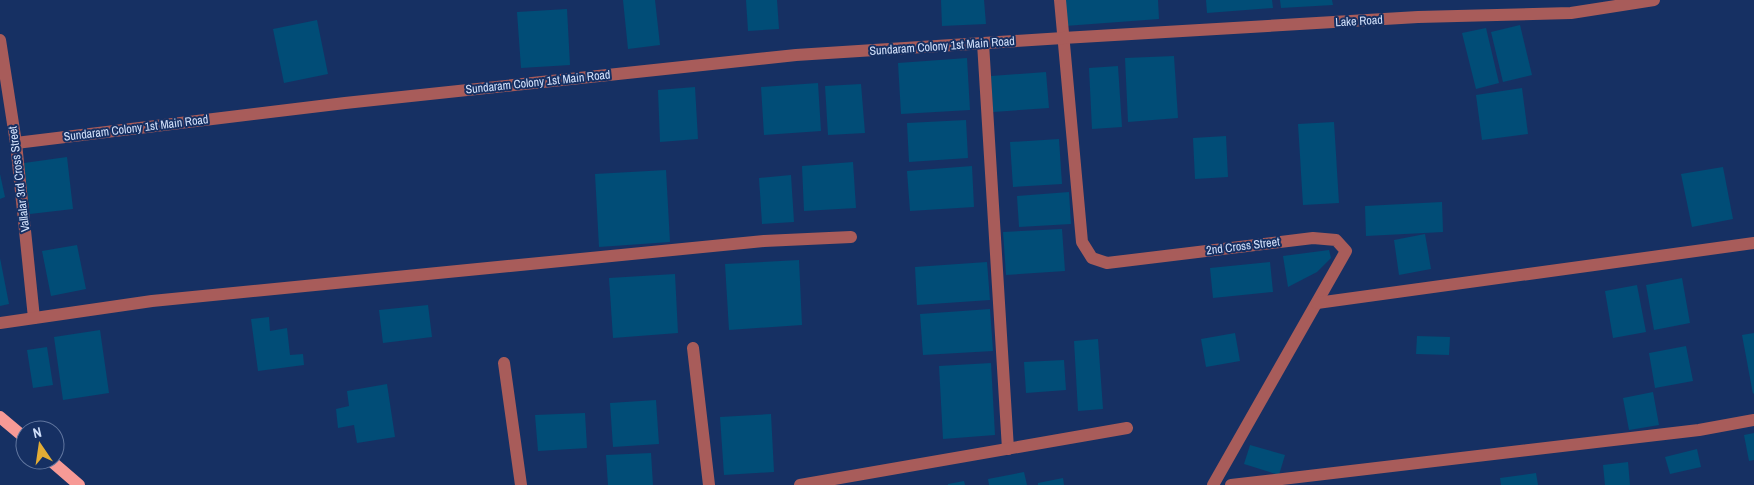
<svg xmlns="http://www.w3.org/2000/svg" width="1754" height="485" font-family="'Archivo Narrow',sans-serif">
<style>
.building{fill:#014d77}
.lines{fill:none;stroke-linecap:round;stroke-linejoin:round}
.minor{stroke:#a85c5a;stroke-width:12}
.major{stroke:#f79a96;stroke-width:12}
.labels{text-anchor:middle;stroke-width:4;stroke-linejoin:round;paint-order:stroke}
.street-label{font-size:12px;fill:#d2e0fa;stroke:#163063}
</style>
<rect width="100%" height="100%" fill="#163063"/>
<g class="building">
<polygon points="623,0 655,0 660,45 628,49"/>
<polygon points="746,0 777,0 779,29 748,31"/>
<polygon points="941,0 984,0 986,24 942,26"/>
<polygon points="1063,0 1158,0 1159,19 1065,26"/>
<polygon points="1206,0 1272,0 1273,8 1207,13"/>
<polygon points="1280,0 1332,0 1333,5 1281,8"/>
<polygon points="567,9 570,65 521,68 517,12"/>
<polygon points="317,20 328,74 284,83 273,29"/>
<polygon points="1520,25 1532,75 1503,82 1491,32"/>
<polygon points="1486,28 1499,83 1476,89 1462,33"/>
<polygon points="1174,56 1178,118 1128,122 1125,58"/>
<polygon points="967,58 970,110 901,114 898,63"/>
<polygon points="1118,66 1122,127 1092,129 1089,68"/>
<polygon points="1046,72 1049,108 993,112 991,76"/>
<polygon points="818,83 821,131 764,135 761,87"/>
<polygon points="861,84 865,133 828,135 825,86"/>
<polygon points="695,87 698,139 660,142 658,90"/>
<polygon points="1522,88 1528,134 1482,140 1476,95"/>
<polygon points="966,120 968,158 909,162 907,123"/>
<polygon points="1334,122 1339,203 1303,205 1298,124"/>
<polygon points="1226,136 1228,177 1195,179 1193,138"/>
<polygon points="1059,139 1062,184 1013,187 1010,142"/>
<polygon points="67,157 73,209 30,214 24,163"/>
<polygon points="853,162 856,208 804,211 802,166"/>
<polygon points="972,166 974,207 910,211 907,171"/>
<polygon points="1723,167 1733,219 1692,227 1681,174"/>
<polygon points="666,170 670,242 599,247 595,174"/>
<polygon points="0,174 5,197 0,199"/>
<polygon points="791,175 794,222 762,224 759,178"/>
<polygon points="1069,192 1071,224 1019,227 1017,196"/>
<polygon points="1442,202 1443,232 1366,236 1365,206"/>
<polygon points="1062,229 1065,271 1006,275 1003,232"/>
<polygon points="1425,234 1431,269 1399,275 1394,240"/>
<polygon points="77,245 86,289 51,296 42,251"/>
<polygon points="1329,250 1331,258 1317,272 1288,287 1283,256"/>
<polygon points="0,258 9,304 0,306"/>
<polygon points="799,260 802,325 729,330 725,264"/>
<polygon points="987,262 990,300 917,305 915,267"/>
<polygon points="1270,262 1273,292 1213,298 1210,268"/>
<polygon points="675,274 678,333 613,338 609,278"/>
<polygon points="1682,278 1690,323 1654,330 1646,285"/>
<polygon points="1637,285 1646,332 1613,338 1605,291"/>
<polygon points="428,305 432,337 383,343 379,310"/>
<polygon points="990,309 993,351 923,355 920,314"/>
<polygon points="269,317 270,331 287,328 290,355 303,354 304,365 258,371 251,319"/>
<polygon points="100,330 109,393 63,400 54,337"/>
<polygon points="1235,333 1240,361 1206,367 1201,339"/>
<polygon points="1754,333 1754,393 1753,394 1742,335"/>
<polygon points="1417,336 1450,337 1449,355 1416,354"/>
<polygon points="1098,339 1103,409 1078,411 1074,341"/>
<polygon points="1686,346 1693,381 1655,388 1649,353"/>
<polygon points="47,347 53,385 33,388 27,350"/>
<polygon points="1064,360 1066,390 1026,393 1024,362"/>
<polygon points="991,363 995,435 943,439 939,366"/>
<polygon points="387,384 395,437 357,443 354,425 338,428 336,409 349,406 347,391"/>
<polygon points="1653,392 1659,425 1629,430 1623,398"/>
<polygon points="656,400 659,444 613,447 610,403"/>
<polygon points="585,413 587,448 538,451 535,415"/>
<polygon points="771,414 774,472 724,475 720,417"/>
<polygon points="1754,433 1754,460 1749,461 1744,435"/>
<polygon points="1250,445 1285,455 1279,475 1244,464"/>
<polygon points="1697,449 1701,467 1670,474 1665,457"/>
<polygon points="651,453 653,485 608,485 606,455"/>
<polygon points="1628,462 1630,485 1605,485 1603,465"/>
<polygon points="1024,472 1027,485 989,485 988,479"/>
<polygon points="1536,473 1538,485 1501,485 1500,478"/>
<polygon points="1063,478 1064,485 1038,485 1038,483"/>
<polygon points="964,481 965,485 948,485 948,484"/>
</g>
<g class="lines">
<g class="minor">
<polyline points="1060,0 1082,242 1092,258 1107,263 1313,238 1336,240 1346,251 1213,485"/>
<polyline points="0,40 16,143 34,318"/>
<polyline points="983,43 1008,449"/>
<polyline points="16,143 345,103 796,55 1063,38 1418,17 1571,13 1654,0"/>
<polyline points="1317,303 1754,243"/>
<polyline points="0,323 152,301 764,241 851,237"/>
<polyline points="693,348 709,485"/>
<polyline points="504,363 521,485"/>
<polyline points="800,485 1127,428"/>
<polyline points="1231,485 1699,430 1754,420"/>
</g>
<g class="major">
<polyline points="0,417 25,438"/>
<polyline points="50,460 79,485"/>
</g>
</g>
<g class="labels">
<g class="street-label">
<text transform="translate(1359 21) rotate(-3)" y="4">Lake Road</text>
<text transform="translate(942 46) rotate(-4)" y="4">Sundaram Colony 1st Main Road</text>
<text transform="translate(538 82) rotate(-6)" y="4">Sundaram Colony 1st Main Road</text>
<text transform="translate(136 128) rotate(-7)" y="4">Sundaram Colony 1st Main Road</text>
<text transform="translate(19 179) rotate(-97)" y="4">Vallalar 3rd Cross Street</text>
<text transform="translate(1243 246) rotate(-7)" y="4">2nd Cross Street</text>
</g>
</g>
<g transform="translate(40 445) rotate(347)"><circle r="24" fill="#163063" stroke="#61769f"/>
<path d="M0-4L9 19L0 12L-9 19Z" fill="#e4ad35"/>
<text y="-8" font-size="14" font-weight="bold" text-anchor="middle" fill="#d2e0fa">N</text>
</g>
</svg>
